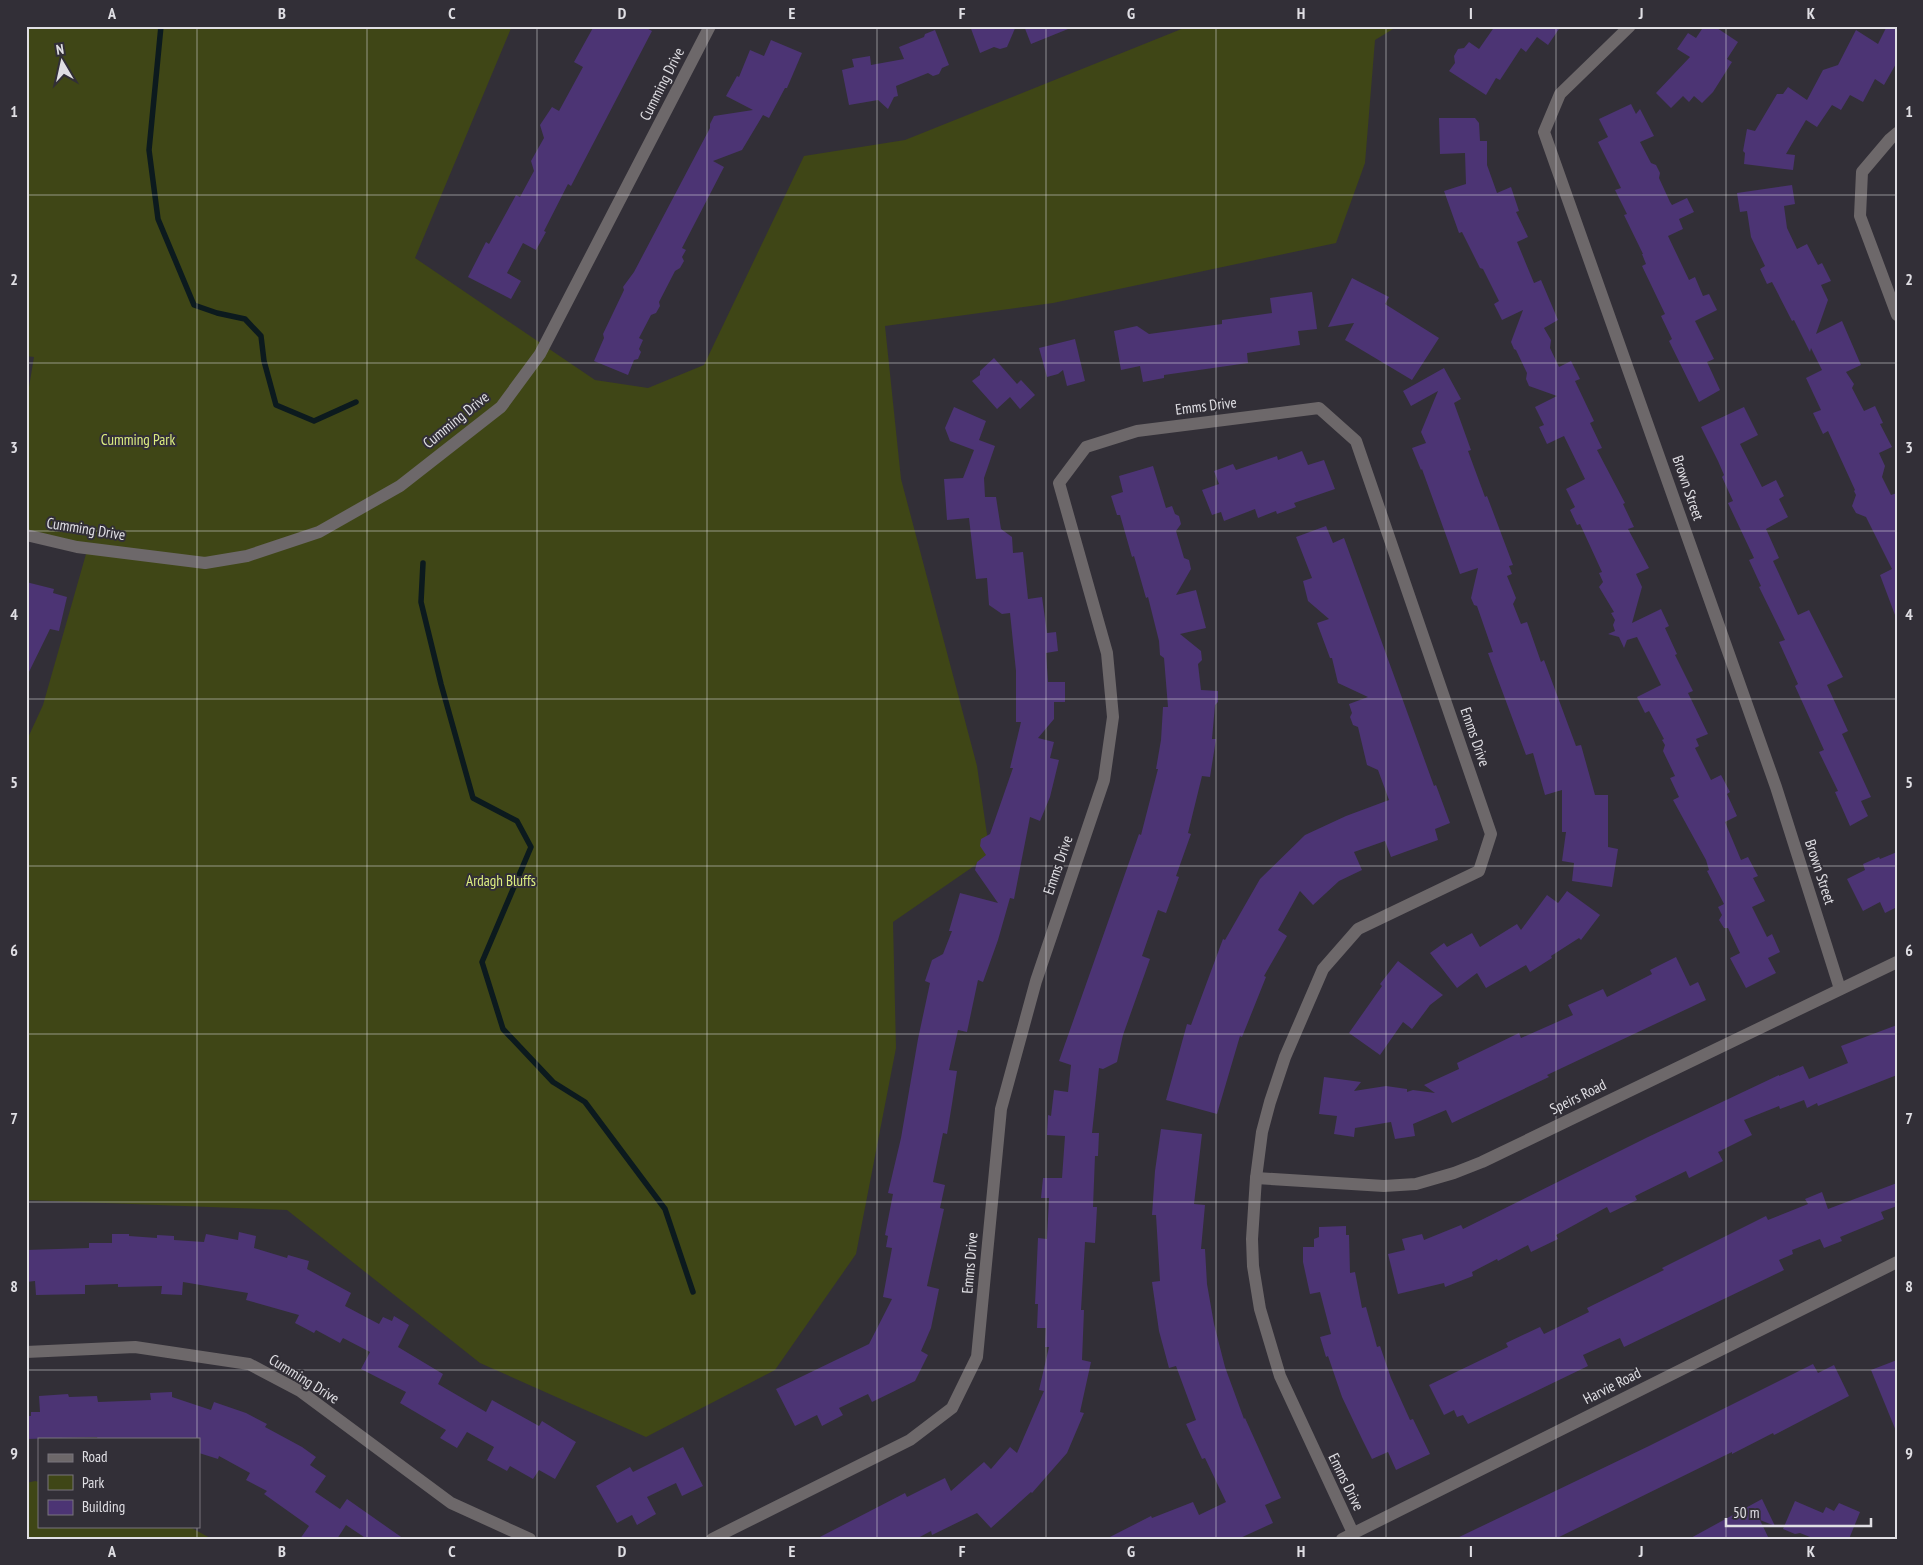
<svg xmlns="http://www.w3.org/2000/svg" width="1923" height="1565" font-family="'PT Sans Narrow',sans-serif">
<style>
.green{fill:#3f4616}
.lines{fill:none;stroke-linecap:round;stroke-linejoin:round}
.stream{stroke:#0c1a1e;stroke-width:5.5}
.building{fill:#4c3474}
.street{stroke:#6d686a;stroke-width:12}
.grid{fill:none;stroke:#e0dfe4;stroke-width:1;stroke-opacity:0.55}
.labels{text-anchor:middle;stroke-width:4;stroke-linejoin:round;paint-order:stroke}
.street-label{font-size:15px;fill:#e0dfe4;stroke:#322f37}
.park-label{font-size:15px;fill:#ddee81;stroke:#322f37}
.neatline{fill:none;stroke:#e0dfe4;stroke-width:2}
.grid-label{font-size:16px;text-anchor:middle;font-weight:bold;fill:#e0dfe4}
</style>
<rect width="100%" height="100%" fill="#322f37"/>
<g class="green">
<polygon points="26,26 512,26 415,258 595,380 648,388 704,365 804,156 905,140 1189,26 1398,26 1375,40 1365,163 1336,243 1053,303 885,326 901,479 977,766 990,855 893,922 896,1048 856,1254 775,1370 646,1437 480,1363 287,1210 26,1200 26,742 43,705 88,547 26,534 26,405 34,357 26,356"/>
<polygon points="35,1481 39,1482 39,1526 188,1526 212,1539 26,1539 26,1483"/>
</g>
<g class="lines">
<g class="stream">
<polyline points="161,26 149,150 158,219 194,305 217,313 245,319 261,336 264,361 276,405 314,421 356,402"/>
<polyline points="423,563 421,602 441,684 473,798 517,821 531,847 482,962 503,1029 553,1082 585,1102 665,1209 693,1292"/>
</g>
</g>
<g class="building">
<polygon points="594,26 643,26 652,31 571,186 568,184 544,231 546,232 536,250 523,243 507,273 521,281 511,299 468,277 486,242 489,244 516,195 520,197 534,171 531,161 544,138 540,125 552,107 559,111 583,67 574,62"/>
<polygon points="970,26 1016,26 1007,47 1000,49 994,47 980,53"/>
<polygon points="1024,26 1072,26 1073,27 1031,44"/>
<polygon points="1495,26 1561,26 1548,45 1537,37 1526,52 1521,48 1500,80 1496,78 1486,95 1449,71 1455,63 1454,56 1458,49 1464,48 1469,42 1479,49"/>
<polygon points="1704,26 1714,26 1738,42 1727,59 1732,62 1713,92 1702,103 1694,96 1689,102 1683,96 1671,108 1656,93 1690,57 1677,49 1688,33 1696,38"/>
<polygon points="1887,26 1897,26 1897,62 1884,85 1875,79 1863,102 1850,95 1841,110 1832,105 1817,127 1806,120 1786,154 1795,155 1793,170 1744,164 1745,153 1743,151 1747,129 1755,131 1777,94 1783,94 1788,87 1807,100 1823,70 1838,65 1856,30 1878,44"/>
<polygon points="935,30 949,65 942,68 939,74 933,76 928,73 896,86 898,96 894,97 888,109 878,100 849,105 842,70 854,67 852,59 870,56 871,65 904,59 899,47 924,37 925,34"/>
<polygon points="771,40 802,53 787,88 785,88 769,118 763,115 742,150 713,161 724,167 682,248 686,250 682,257 684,261 680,268 675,271 659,302 660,306 656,313 651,315 639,338 643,340 639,349 641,352 638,359 634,360 628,375 594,361 604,338 603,334 624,290 623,287 634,272 710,128 710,124 714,116 753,110 726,96 737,76 739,77 750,50 764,56"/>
<polygon points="1631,104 1636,114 1640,109 1654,136 1640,142 1651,163 1656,165 1660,173 1659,178 1670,202 1672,205 1687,198 1694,212 1679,219 1683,229 1668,236 1689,280 1695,277 1703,296 1709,294 1717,310 1695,321 1714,359 1707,362 1720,390 1699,402 1669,341 1672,339 1661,316 1665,314 1642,266 1646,264 1642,254 1643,254 1624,215 1627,214 1615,190 1621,188 1598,142 1608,137 1599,119"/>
<polygon points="1439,118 1475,118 1479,123 1480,141 1487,141 1487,165 1497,193 1511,187 1519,211 1516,212 1528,237 1517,242 1534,283 1541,280 1558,320 1544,328 1551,340 1550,348 1559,367 1571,361 1580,379 1575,381 1594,421 1590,423 1602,448 1597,450 1625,503 1623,504 1634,527 1628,529 1649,568 1636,574 1642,587 1632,623 1661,609 1669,626 1665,628 1677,654 1675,655 1693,691 1688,693 1708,734 1696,739 1699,746 1695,748 1711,780 1721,775 1730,792 1727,794 1737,816 1725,822 1741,860 1748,857 1758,876 1753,878 1765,901 1752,907 1767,937 1772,934 1780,952 1768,958 1776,973 1746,988 1730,958 1740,953 1728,928 1724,928 1719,920 1722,915 1718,907 1724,904 1707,871 1709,870 1706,860 1673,800 1679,797 1670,778 1675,776 1663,751 1665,745 1662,740 1664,739 1649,711 1645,713 1637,697 1661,685 1637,637 1627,640 1624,648 1619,637 1608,634 1615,631 1613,625 1615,620 1611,613 1614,612 1599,587 1603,582 1599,573 1602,572 1580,524 1577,525 1570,510 1575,507 1566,489 1585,479 1564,436 1547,444 1539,427 1544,425 1535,407 1557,396 1529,386 1526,379 1527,373 1516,350 1514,349 1511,342 1523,310 1502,320 1494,304 1499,301 1483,269 1480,268 1462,232 1459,233 1444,191 1466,184 1465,153 1440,154"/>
<polygon points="1792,185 1795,204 1784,206 1787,228 1797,249 1807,244 1818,265 1822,263 1831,281 1821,285 1828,300 1816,334 1842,321 1861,365 1846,372 1854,384 1852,388 1864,411 1875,406 1883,423 1880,424 1892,447 1879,453 1885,466 1882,477 1891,495 1897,493 1897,615 1895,615 1880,575 1892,569 1866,517 1856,513 1852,506 1856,495 1854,491 1855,490 1828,431 1823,434 1813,413 1821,410 1806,378 1822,370 1811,348 1810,352 1794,320 1792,321 1772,282 1767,284 1760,269 1765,266 1751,237 1747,211 1740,212 1737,193"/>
<polygon points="1352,278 1389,297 1385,304 1439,338 1412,380 1345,340 1354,323 1328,327"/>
<polygon points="1312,292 1317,329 1298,331 1300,345 1247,353 1248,363 1164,375 1164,378 1143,382 1140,366 1121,370 1114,331 1137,326 1149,334 1222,324 1222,320 1272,313 1270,298"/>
<polygon points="1075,339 1085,381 1067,386 1063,370 1058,374 1047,377 1039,348"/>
<polygon points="994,358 1017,384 1021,380 1035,395 1020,409 1010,397 997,409 972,381 980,375 980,371"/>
<polygon points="1444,368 1461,399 1454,403 1471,450 1468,451 1485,497 1487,496 1513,565 1509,566 1512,574 1507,576 1516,598 1513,604 1521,624 1527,622 1541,662 1544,660 1576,746 1581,745 1595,795 1608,795 1608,847 1618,849 1612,887 1572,881 1574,863 1562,861 1566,832 1562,832 1562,790 1545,795 1533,753 1526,755 1488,653 1493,652 1477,606 1474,605 1471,598 1478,568 1460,574 1422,469 1421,470 1412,448 1426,443 1421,432 1438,391 1411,406 1403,391"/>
<polygon points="954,407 986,421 979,440 995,446 984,478 985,497 996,497 1001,529 1012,537 1013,553 1023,552 1028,599 1042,597 1047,633 1056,632 1058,651 1046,653 1048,682 1065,682 1065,702 1054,702 1054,719 1038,738 1054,742 1050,758 1059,760 1050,797 1040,821 1030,817 1014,899 1010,898 998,940 983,982 978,980 967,1032 958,1030 949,1070 957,1071 952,1104 947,1134 943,1133 933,1182 945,1185 940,1208 944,1209 927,1286 939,1289 931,1328 921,1351 928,1355 915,1381 872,1402 868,1394 839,1408 843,1415 822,1426 817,1415 795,1426 776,1389 869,1344 892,1299 883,1297 892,1248 886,1247 888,1236 885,1235 893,1194 888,1193 901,1138 918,1039 930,983 925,981 932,960 943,954 952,931 949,931 960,893 998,903 975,870 977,862 986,855 980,846 981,839 990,834 1013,768 1010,768 1021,722 1016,722 1016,671 1010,613 1002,614 989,605 987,578 976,579 969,518 947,520 944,479 963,478 974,450 950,441 945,428"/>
<polygon points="1744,407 1758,435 1740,444 1762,487 1776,480 1784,496 1779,499 1788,517 1766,529 1779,558 1773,561 1798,615 1809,610 1843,677 1827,685 1848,731 1842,734 1871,797 1861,801 1868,816 1850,826 1835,792 1838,791 1819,752 1824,750 1795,686 1798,684 1779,642 1785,640 1759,587 1761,586 1749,560 1754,558 1728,503 1733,501 1722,477 1724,475 1718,461 1701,427"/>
<polygon points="1302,451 1308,465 1324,460 1335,489 1294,503 1296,507 1277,514 1276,511 1258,518 1255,509 1224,521 1221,512 1212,515 1202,490 1219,484 1214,471 1233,464 1236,470 1277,456 1278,460"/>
<polygon points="1153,466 1166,508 1172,506 1175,514 1179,516 1181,524 1176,531 1184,558 1189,560 1191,569 1176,595 1196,590 1206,628 1180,634 1201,651 1202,660 1198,664 1201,690 1218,691 1218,702 1215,705 1212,739 1216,739 1210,777 1202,776 1188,833 1191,834 1176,876 1179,877 1166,913 1158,910 1142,956 1150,959 1123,1035 1117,1062 1103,1069 1099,1068 1092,1133 1099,1133 1098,1156 1095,1156 1093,1207 1097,1207 1095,1243 1085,1242 1081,1310 1084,1310 1082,1360 1091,1362 1080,1412 1084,1413 1067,1453 1032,1493 1031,1492 991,1528 977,1513 932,1535 931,1531 916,1539 816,1539 905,1493 907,1497 945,1478 951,1491 984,1462 991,1469 1010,1447 1017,1453 1044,1391 1039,1390 1049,1347 1045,1347 1046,1328 1037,1328 1038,1304 1035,1304 1038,1238 1047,1239 1049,1198 1041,1198 1043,1178 1062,1178 1065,1136 1047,1135 1048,1115 1051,1116 1054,1090 1068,1092 1071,1065 1059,1061 1139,834 1141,835 1158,769 1156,769 1161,740 1163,707 1168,707 1164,658 1160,655 1159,641 1148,597 1146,598 1134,556 1132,557 1120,515 1117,515 1111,496 1123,492 1119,476"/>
<polygon points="1326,526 1333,543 1344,538 1434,786 1436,785 1450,823 1435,829 1438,840 1391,857 1385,841 1354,852 1362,870 1339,881 1313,905 1300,891 1278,930 1287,936 1264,976 1266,977 1242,1037 1240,1036 1217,1114 1166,1100 1187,1024 1191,1025 1223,939 1225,940 1260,879 1305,835 1346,816 1389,800 1378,770 1367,765 1358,727 1353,725 1350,717 1352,713 1349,704 1368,697 1338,683 1332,658 1330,658 1317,623 1329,619 1308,601 1303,581 1312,578 1296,537"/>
<polygon points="26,582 54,589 53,593 67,597 59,631 50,629 26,678"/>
<polygon points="1897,852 1897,907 1885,913 1880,902 1863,911 1847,879 1865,870 1863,864 1879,857 1880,859"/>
<polygon points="1567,891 1600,915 1581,940 1579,938 1551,956 1552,958 1530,972 1526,965 1486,988 1477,973 1457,988 1430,953 1444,943 1447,947 1472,933 1480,947 1517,924 1521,930 1547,895 1558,903"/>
<polygon points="1676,957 1690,986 1698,982 1706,1000 1547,1075 1549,1077 1452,1123 1446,1110 1413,1124 1415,1136 1395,1139 1391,1122 1355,1128 1354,1137 1334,1134 1337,1116 1319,1114 1324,1077 1361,1082 1354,1091 1386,1086 1407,1089 1407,1092 1413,1090 1435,1093 1424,1085 1459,1069 1457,1063 1519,1033 1521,1038 1573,1015 1568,1005 1603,989 1607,997 1652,974 1650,970"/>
<polygon points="1398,961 1443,995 1430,1005 1412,1029 1403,1022 1380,1055 1349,1033 1382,986 1380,984"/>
<polygon points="1897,1025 1897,1075 1818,1106 1817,1103 1807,1108 1804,1100 1780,1109 1779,1106 1744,1120 1752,1135 1718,1152 1723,1161 1689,1178 1686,1171 1635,1196 1637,1200 1610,1213 1607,1207 1556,1235 1558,1239 1531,1252 1528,1245 1498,1261 1497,1259 1472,1272 1473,1276 1445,1287 1444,1283 1398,1294 1388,1254 1405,1250 1402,1239 1422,1234 1424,1240 1461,1225 1463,1229 1648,1137 1779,1075 1779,1076 1803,1066 1809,1079 1848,1063 1841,1046"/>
<polygon points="1161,1129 1202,1134 1194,1204 1205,1205 1201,1249 1205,1249 1207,1284 1214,1324 1225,1367 1244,1419 1245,1418 1281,1498 1265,1505 1273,1523 1238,1539 1106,1539 1151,1516 1152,1518 1193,1502 1199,1515 1226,1502 1205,1458 1202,1459 1186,1424 1196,1420 1176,1366 1169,1368 1159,1331 1152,1282 1160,1281 1156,1215 1152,1215 1155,1171"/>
<polygon points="1897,1183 1897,1206 1881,1212 1884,1219 1840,1237 1842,1241 1824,1248 1820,1239 1792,1250 1793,1254 1779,1260 1784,1270 1624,1347 1620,1338 1583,1355 1588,1366 1468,1424 1463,1415 1457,1417 1454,1410 1444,1415 1429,1385 1508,1347 1506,1343 1540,1327 1544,1334 1589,1312 1587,1308 1664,1270 1662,1268 1766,1216 1768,1220 1808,1204 1805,1199 1822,1192 1828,1209"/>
<polygon points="1346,1226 1346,1235 1349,1235 1350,1273 1355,1272 1362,1308 1366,1307 1377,1347 1380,1346 1391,1378 1410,1420 1413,1419 1430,1454 1396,1470 1388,1452 1372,1459 1362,1439 1342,1397 1328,1356 1326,1357 1320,1337 1331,1334 1320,1292 1310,1294 1303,1262 1303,1247 1314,1247 1314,1239 1319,1237 1319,1227"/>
<polygon points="239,1232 256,1236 254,1248 287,1258 288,1255 309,1261 307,1269 351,1293 345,1306 379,1324 383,1317 392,1321 394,1316 409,1325 398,1347 443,1374 438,1384 486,1412 492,1400 539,1426 542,1421 576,1442 555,1479 539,1470 533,1479 510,1466 507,1471 487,1460 494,1447 467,1432 457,1448 440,1438 446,1430 400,1403 406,1392 361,1369 370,1352 343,1338 340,1343 316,1330 314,1333 295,1323 299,1315 246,1300 248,1293 183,1282 182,1295 161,1294 162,1286 118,1287 118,1284 85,1285 85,1294 36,1295 35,1281 26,1282 26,1250 89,1248 89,1243 112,1243 112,1234 129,1234 129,1236 157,1238 157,1235 174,1236 174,1240 204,1242 206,1234 238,1240"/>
<polygon points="1897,1360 1897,1431 1896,1431 1871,1370"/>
<polygon points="1813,1364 1818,1373 1834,1365 1849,1396 1774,1435 1773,1433 1732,1454 1732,1452 1555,1539 1455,1539 1649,1446"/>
<polygon points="172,1392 172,1397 211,1410 214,1402 246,1413 267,1424 265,1427 302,1447 316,1457 310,1465 326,1476 315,1492 340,1509 347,1499 404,1539 367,1539 346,1525 337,1539 300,1539 309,1526 264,1494 267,1491 246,1480 250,1473 219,1456 218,1459 199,1453 199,1439 98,1439 97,1437 26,1439 26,1416 31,1416 31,1412 40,1412 39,1396 68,1394 69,1397 97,1396 98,1402 151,1400 150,1393"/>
<polygon points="683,1447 703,1486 682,1496 676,1483 647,1497 656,1514 637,1525 632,1515 617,1523 596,1486 630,1467 633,1472"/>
<polygon points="1762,1499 1775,1526 1760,1520 1769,1539 1689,1539"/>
<polygon points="1795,1501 1823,1513 1826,1507 1834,1511 1839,1503 1860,1512 1849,1539 1815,1539 1800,1533 1795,1534 1783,1529"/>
</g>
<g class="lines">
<g class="street">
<polyline points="1630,26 1560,94 1544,132 1776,787 1840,989"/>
<polyline points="1897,133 1890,139 1862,172 1860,216 1897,315"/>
<polyline points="26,535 77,547 205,563 247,556 319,532 400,486 501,407 540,354 710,26"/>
<polyline points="1256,1178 1384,1186 1416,1184 1454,1173 1482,1162 1897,962"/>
<polyline points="26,1352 135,1347 249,1364 300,1391 451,1503 530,1539"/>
<polyline points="712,1539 910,1440 952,1408 977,1357 1001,1109 1036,981 1104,780 1113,717 1107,653 1059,483 1086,447 1137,431 1319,408 1356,441 1491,834 1479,871 1358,929 1323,969 1285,1057 1270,1102 1262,1132 1256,1178 1252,1239 1253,1266 1260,1309 1280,1376 1353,1533"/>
<polyline points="1342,1539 1897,1262"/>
</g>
</g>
<path class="grid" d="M 197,26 L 197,1439M 367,26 L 367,1539M 537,26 L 537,1539M 707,26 L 707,1539M 877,26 L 877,1539M 1046,26 L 1046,1539M 1216,26 L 1216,1539M 1386,26 L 1386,1539M 1556,26 L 1556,1539M 1726,26 L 1726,1539M 26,195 L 1897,195M 26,363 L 1897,363M 26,531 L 1897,531M 26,699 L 1897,699M 26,866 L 1897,866M 26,1034 L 1897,1034M 26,1202 L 1897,1202M 26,1370 L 1897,1370M 197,1526 L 197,1539"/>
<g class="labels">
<g class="street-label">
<text transform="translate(662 84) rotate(-63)" y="5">Cumming Drive</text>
<text transform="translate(1206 406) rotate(-7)" y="5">Emms Drive</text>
<text transform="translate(456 420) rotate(-39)" y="5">Cumming Drive</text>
<text transform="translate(1688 488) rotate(71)" y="5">Brown Street</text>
<text transform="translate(86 529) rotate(9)" y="5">Cumming Drive</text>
<text transform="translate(1475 737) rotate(71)" y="5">Emms Drive</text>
<text transform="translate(1058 865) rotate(-71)" y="5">Emms Drive</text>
<text transform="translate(1820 872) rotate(72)" y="5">Brown Street</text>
<text transform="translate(1578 1097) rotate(-26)" y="5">Speirs Road</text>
<text transform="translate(970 1263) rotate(-85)" y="5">Emms Drive</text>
<text transform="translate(304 1379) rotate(32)" y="5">Cumming Drive</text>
<text transform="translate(1612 1386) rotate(-27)" y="5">Harvie Road</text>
<text transform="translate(1346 1482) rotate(64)" y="5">Emms Drive</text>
</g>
<g class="park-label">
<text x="138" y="445">Cumming Park</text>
<text x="501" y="886">Ardagh Bluffs</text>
</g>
</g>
<rect width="1923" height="1565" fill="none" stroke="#322f37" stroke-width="55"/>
<rect x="38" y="1438" width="162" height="90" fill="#322f37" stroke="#78757c"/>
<rect x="48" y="1454" width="25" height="8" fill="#6d686a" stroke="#78757c"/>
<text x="82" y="1462" font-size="15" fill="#e0dfe4">Road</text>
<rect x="48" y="1475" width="25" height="15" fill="#3f4616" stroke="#78757c"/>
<text x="82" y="1488" font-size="15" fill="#e0dfe4">Park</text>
<rect x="48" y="1500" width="25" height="15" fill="#4c3474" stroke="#78757c"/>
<text x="82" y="1512" font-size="15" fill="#e0dfe4">Building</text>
<g transform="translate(62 62) rotate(351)" stroke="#322f37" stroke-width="4" paint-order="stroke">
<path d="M0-4L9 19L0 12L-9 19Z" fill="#e0dfe4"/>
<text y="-8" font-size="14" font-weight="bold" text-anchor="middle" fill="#e0dfe4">N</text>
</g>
<path d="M1726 1518v8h145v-8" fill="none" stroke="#e0dfe4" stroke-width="2.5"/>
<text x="1733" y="1518" font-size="15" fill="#e0dfe4" stroke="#322f37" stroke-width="4" paint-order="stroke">50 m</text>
<rect x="28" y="28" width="1868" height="1510" class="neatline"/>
<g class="grid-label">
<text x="112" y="19">A</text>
<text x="282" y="19">B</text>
<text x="452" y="19">C</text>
<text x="622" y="19">D</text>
<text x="792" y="19">E</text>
<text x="962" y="19">F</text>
<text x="1131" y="19">G</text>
<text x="1301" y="19">H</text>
<text x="1471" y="19">I</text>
<text x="1641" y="19">J</text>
<text x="1811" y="19">K</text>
<text x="14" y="117">1</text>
<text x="1909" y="117">1</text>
<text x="14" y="285">2</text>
<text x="1909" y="285">2</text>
<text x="14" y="453">3</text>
<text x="1909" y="453">3</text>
<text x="14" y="620">4</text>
<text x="1909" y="620">4</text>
<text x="14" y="788">5</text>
<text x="1909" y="788">5</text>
<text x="14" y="956">6</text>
<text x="1909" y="956">6</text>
<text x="14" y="1124">7</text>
<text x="1909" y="1124">7</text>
<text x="14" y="1292">8</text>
<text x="1909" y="1292">8</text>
<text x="14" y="1459">9</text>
<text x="1909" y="1459">9</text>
<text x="112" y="1557">A</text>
<text x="282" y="1557">B</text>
<text x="452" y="1557">C</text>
<text x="622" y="1557">D</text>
<text x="792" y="1557">E</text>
<text x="962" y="1557">F</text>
<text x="1131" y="1557">G</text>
<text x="1301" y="1557">H</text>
<text x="1471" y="1557">I</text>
<text x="1641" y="1557">J</text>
<text x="1811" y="1557">K</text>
</g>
</svg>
